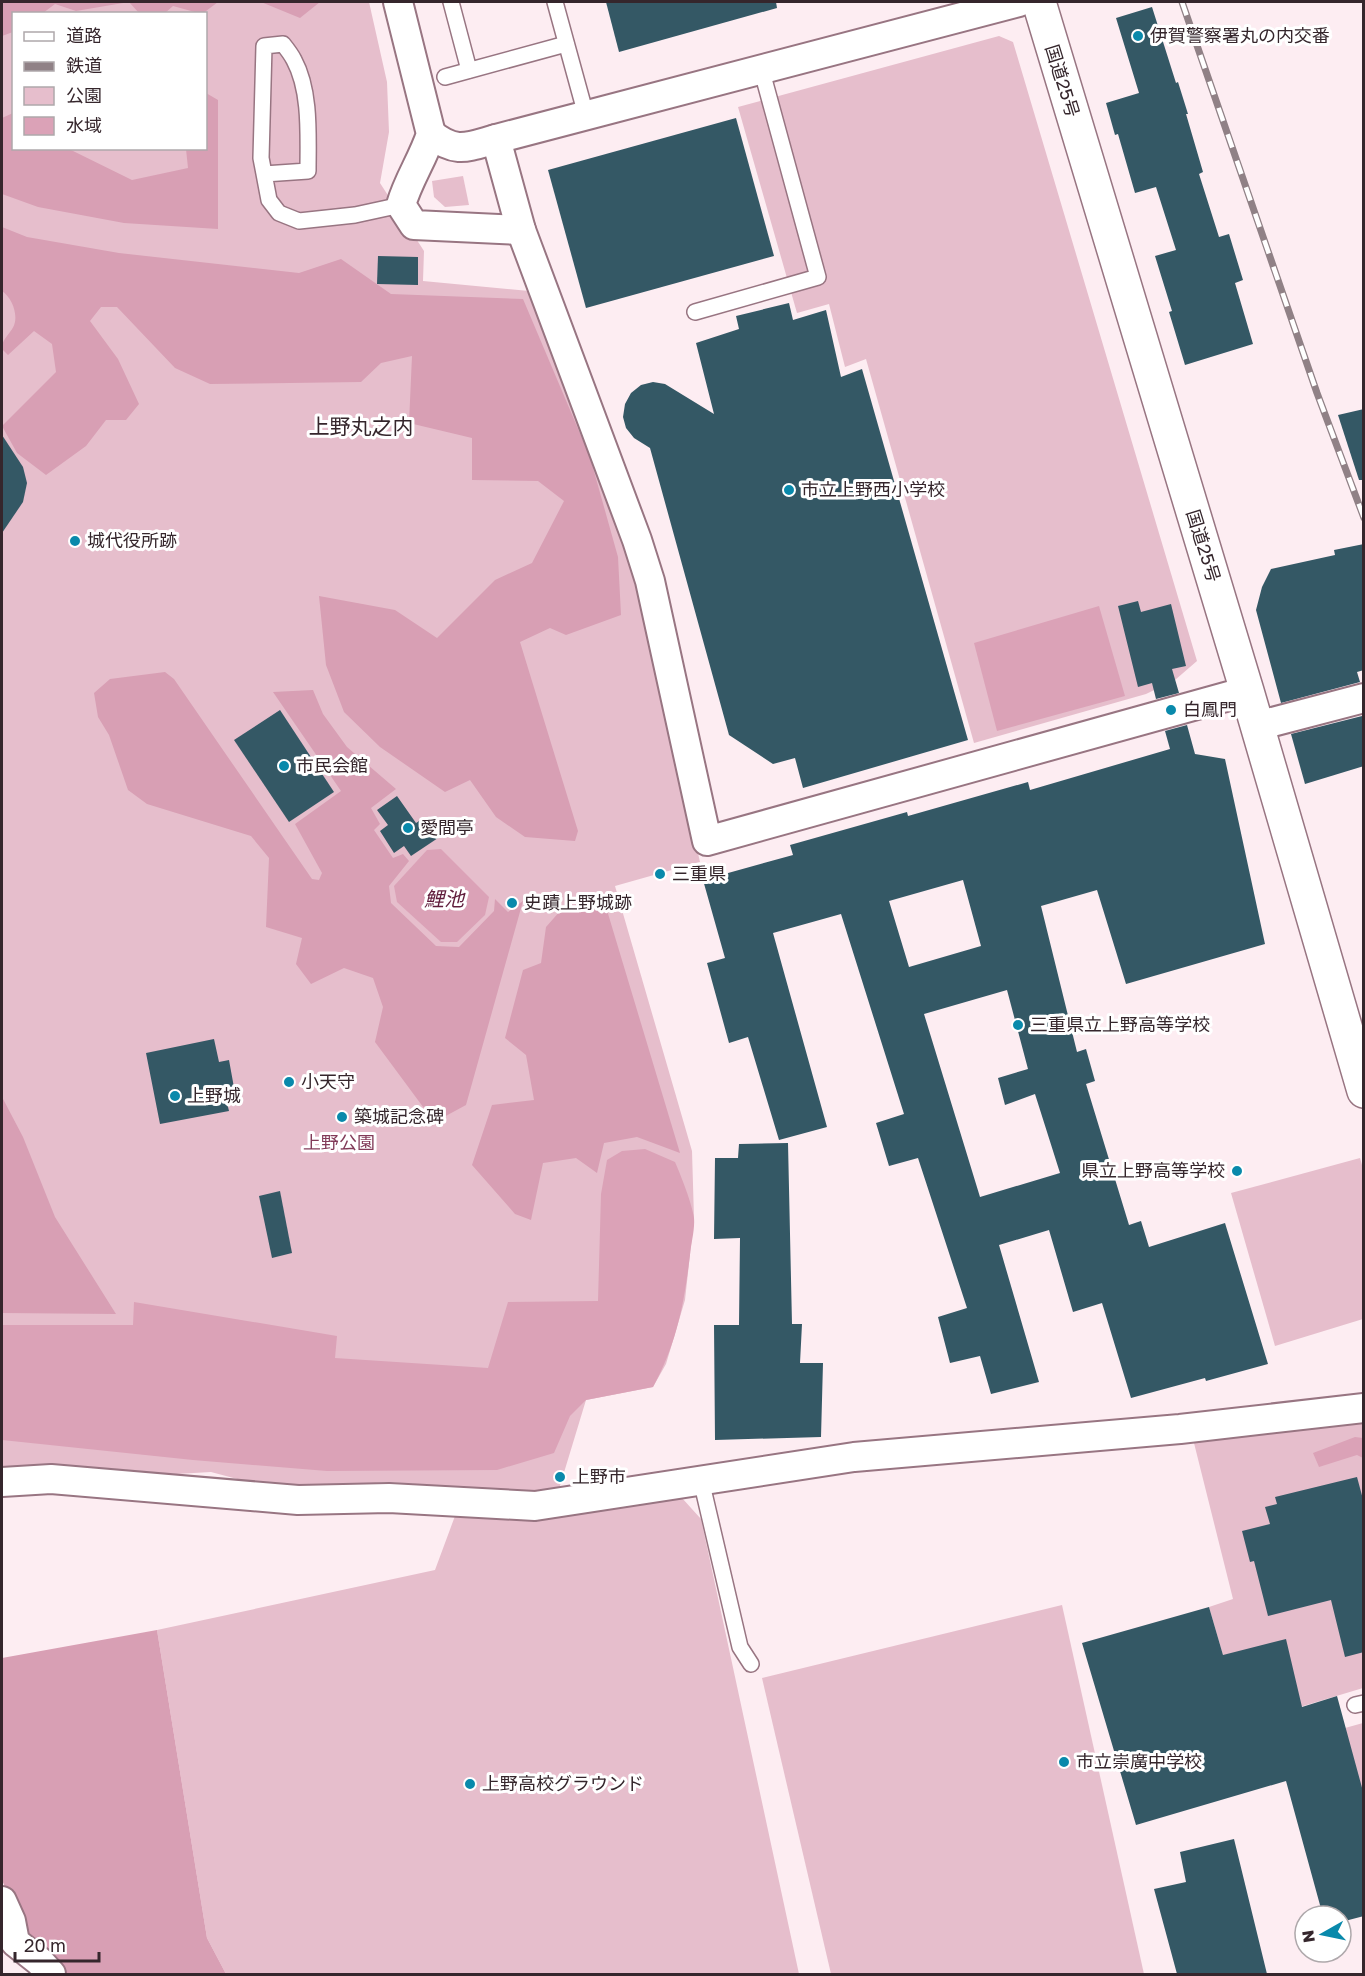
<svg xmlns="http://www.w3.org/2000/svg" width="1365" height="1976" font-family="'Golos Text','Noto Sans JP',sans-serif">
<style>
.green{fill:#e6becc;fill-rule:evenodd}
.forest{fill:#d89fb4}
.water{fill:#dba2b7}
.building{fill:#345865;fill-rule:evenodd}
.lines{fill:none;stroke-linecap:round;stroke-linejoin:round}
.service-casing{stroke:#987582;stroke-width:18}
.minor-casing{stroke:#987582;stroke-width:32}
.trunk-casing{stroke:#987582;stroke-width:36}
.service{stroke:#fff;stroke-width:15}
.minor{stroke:#fff;stroke-width:28}
.trunk{stroke:#fff;stroke-width:33}
.rail-casing{stroke:#908186;stroke-width:7}
.rail{stroke:#fff;stroke-width:4.5;stroke-dasharray:14;stroke-linecap:butt}
.poi-dot{fill:#0989ab;stroke:#fff;stroke-width:2}
.labels{text-anchor:middle;stroke-width:6;stroke-linejoin:round;paint-order:stroke}
.poi-label{font-size:18px;fill:#35262c;stroke:#fff;text-anchor:start}
.street-label{font-size:18px;fill:#35262c;stroke:#fff}
.park-label{font-size:18px;fill:#823b59;stroke:#fff}
.water-label{font-size:20px;font-style:italic;fill:#601d3c;stroke:#fff}
.quarter-label{font-size:21px;fill:#35262c;stroke:#fff}
</style>
<rect width="100%" height="100%" fill="#fdedf2"/>
<g class="green">
<path d="M 2,2 L 369,2 L 387,82 L 389,132 L 380,183 L 424,251 L 423,281 L 529,291 L 606,479 L 635,585 L 637,585 L 700,862 L 615,886 L 692,1151 L 694,1218 L 685,1300 L 666,1364 L 653,1387 L 586,1400 L 559,1489 L 535,1492 L 385,1482 L 334,1487 L 256,1484 L 211,1472 L 176,1474 L 54,1464 L 21,1471 L 2,1469 ZM 14,14 L 206,14 L 206,148 L 14,148 Z"/>
<polygon points="999,36 1013,42 1197,661 1175,680 1146,694 974,743 866,359 845,367 829,304 797,313 738,107"/>
<polygon points="463,176 469,205 445,207 434,197 432,181"/>
<polygon points="1360,1158 1364,1172 1363,1319 1275,1346 1231,1193"/>
<polygon points="1363,1419 1363,1688 1243,1724 1209,1607 1233,1599 1193,1439"/>
<polygon points="682,1498 701,1519 799,1974 226,1974 207,1938 157,1630 435,1570 455,1516 537,1519"/>
<polygon points="1062,1605 1144,1974 831,1974 762,1678"/>
<polygon points="1363,1723 1363,1795 1345,1728"/>
</g>
<g class="forest">
<polygon points="2,2 218,2 202,14 173,6 165,13 139,13 129,2 76,11 55,4 43,13 14,14 13,32 2,36"/>
<polygon points="220,2 320,2 300,18 261,2"/>
<polygon points="206,93 218,100 218,229 124,223 38,207 2,194 2,118 13,113 14,148 69,149 132,180 188,168 186,149 206,148"/>
<path d="M 2,227 L 27,237 L 119,253 L 299,273 L 341,259 L 391,294 L 523,299 L 590,457 L 618,557 L 621,615 L 566,635 L 550,628 L 520,642 L 578,831 L 575,841 L 525,837 L 496,817 L 470,780 L 445,792 L 380,747 L 344,712 L 326,665 L 319,596 L 395,610 L 437,638 L 495,580 L 532,563 L 564,501 L 538,481 L 472,480 L 472,438 L 409,423 L 412,356 L 381,363 L 361,382 L 210,384 L 175,368 L 117,307 L 101,307 L 90,321 L 118,359 L 139,404 L 126,420 L 106,420 L 86,446 L 46,475 L 17,453 L 2,426 L 56,372 L 52,344 L 34,331 L 8,355 L 2,349 C 1,338 13,333 15,322 C 17,311 11,297 2,291 Z"/>
<polygon points="165,672 174,679 312,879 319,880 322,873 295,824 341,791 273,692 313,690 323,714 347,747 396,789 371,808 380,824 374,830 393,858 403,854 409,861 389,886 391,903 436,946 459,947 494,911 495,899 508,912 523,901 466,1105 442,1118 429,1115 375,1042 383,1007 373,978 344,968 311,984 296,964 302,938 266,927 269,858 251,836 147,804 128,790 109,735 98,717 94,693 110,679"/>
<polygon points="603,897 680,1153 637,1137 604,1143 597,1173 576,1158 543,1163 531,1220 515,1214 472,1165 492,1105 534,1100 526,1055 505,1038 523,970 541,963 546,927 561,910"/>
<polygon points="2,1097 23,1137 55,1217 116,1314 2,1313"/>
<polygon points="157,1630 207,1938 226,1974 62,1974 23,1938 19,1920 2,1880 2,1658"/>
</g>
<g class="water">
<polygon points="1099,606 1125,696 997,731 974,643"/>
<polygon points="441,849 489,897 485,915 457,942 441,942 397,902 394,886 427,850"/>
<path d="M 645,1149 L 675,1162 C 681,1176 692,1203 694,1218 C 695,1230 691,1243 690,1255 C 684,1304 677,1343 653,1387 L 586,1400 L 570,1416 L 554,1453 L 497,1470 L 327,1471 L 193,1460 L 2,1440 L 2,1325 L 133,1325 L 134,1302 L 337,1336 L 335,1358 L 488,1368 L 508,1302 L 598,1301 L 601,1194 L 607,1160 L 622,1151 Z"/>
<polygon points="1355,1437 1363,1438 1363,1458 1357,1455 1319,1467 1313,1453"/>
</g>
<g class="building">
<polygon points="606,2 776,2 777,8 619,52"/>
<polygon points="1152,7 1176,83 1178,82 1188,114 1186,114 1203,172 1199,174 1219,237 1229,234 1243,280 1235,283 1253,344 1185,365 1169,312 1172,311 1155,256 1176,250 1156,187 1135,193 1118,134 1115,135 1106,103 1139,93 1116,18"/>
<polygon points="736,118 774,256 586,308 548,170"/>
<polygon points="378,256 418,257 418,285 377,284"/>
<polygon points="789,303 793,320 826,310 841,377 862,369 968,740 803,788 795,758 773,764 729,735 650,448 634,438 626,428 623,417 625,404 631,393 641,385 653,382 665,384 714,414 696,343 739,329 736,316"/>
<polygon points="1364,409 1364,480 1359,480 1338,415"/>
<polygon points="2,435 23,467 27,483 23,502 2,533"/>
<polygon points="1364,544 1364,670 1357,672 1360,682 1281,703 1256,610 1262,587 1271,569 1335,555 1334,550"/>
<polygon points="1138,601 1141,612 1171,604 1186,666 1172,669 1179,693 1156,699 1152,683 1138,687 1118,606"/>
<polygon points="280,710 334,792 289,822 234,740"/>
<polygon points="1362,716 1364,766 1305,784 1291,734"/>
<path d="M 1187,725 L 1195,754 L 1225,759 L 1265,944 L 1126,984 L 1097,890 L 1041,906 L 1077,1052 L 1086,1049 L 1095,1081 L 1086,1084 L 1129,1225 L 1141,1221 L 1149,1247 L 1225,1223 L 1268,1364 L 1206,1381 L 1205,1378 L 1131,1398 L 1102,1303 L 1073,1312 L 1049,1230 L 999,1245 L 1039,1382 L 991,1394 L 980,1356 L 950,1363 L 938,1317 L 967,1308 L 918,1158 L 889,1166 L 876,1123 L 904,1114 L 841,914 L 773,933 L 827,1127 L 779,1140 L 748,1037 L 729,1043 L 707,963 L 725,958 L 703,880 L 793,855 L 790,845 L 907,812 L 908,816 L 1028,782 L 1030,790 L 1170,749 L 1165,731 ZM 963,880 L 981,946 L 909,967 L 889,901 ZM 1007,990 L 1028,1069 L 998,1078 L 1005,1105 L 1035,1094 L 1060,1173 L 980,1197 L 924,1014 Z"/>
<polygon points="397,796 416,823 424,818 438,838 411,856 404,846 394,853 380,831 388,825 377,810"/>
<polygon points="214,1039 219,1062 229,1060 235,1093 225,1095 229,1111 160,1124 146,1053"/>
<polygon points="788,1143 792,1324 802,1324 800,1363 823,1363 821,1437 715,1440 714,1325 739,1325 740,1238 714,1239 715,1158 738,1158 739,1144"/>
<polygon points="280,1191 292,1253 272,1258 259,1196"/>
<polygon points="1357,1477 1364,1503 1364,1652 1345,1657 1331,1600 1268,1616 1254,1561 1250,1562 1242,1531 1270,1524 1265,1507 1277,1504 1275,1497"/>
<polygon points="1209,1607 1223,1655 1286,1639 1302,1707 1337,1696 1364,1795 1364,1916 1341,1922 1341,1916 1323,1916 1286,1781 1136,1825 1082,1643"/>
<polygon points="1234,1839 1267,1974 1177,1974 1154,1889 1186,1882 1180,1852"/>
</g>
<g class="lines">
<g class="service-casing">
<g id="service">
<polyline points="451,2 469,70"/>
<polyline points="555,2 586,115"/>
<polyline points="445,77 566,44"/>
<path d="M 264,174 L 308,171 C 308,137 311,91 294,60 C 291,54 287,49 283,44 L 264,46 L 261,158 L 269,200 L 279,213 L 299,221 L 355,215 L 401,205"/>
<polyline points="695,312 818,277 761,68"/>
<polyline points="701,1480 740,1647 751,1664"/>
<polyline points="1355,1705 1364,1703"/>
</g>
</g>
<g class="minor-casing">
<g id="minor">
<path d="M 398,2 L 431,134 C 423,159 408,180 401,205 L 414,225 L 521,230"/>
<path d="M 431,134 C 456,154 467,147 496,139 L 521,230 L 637,540 L 650,581 L 707,841 L 1247,691"/>
<polyline points="496,139 1019,2"/>
<polyline points="1257,726 1364,698"/>
<polyline points="2,1482 51,1479 298,1500 389,1498 535,1506 854,1457 1180,1429 1364,1408"/>
<polyline points="2,1901 11,1921 15,1942 39,1961 51,1974"/>
</g>
</g>
<g class="trunk-casing">
<polyline id="trunk" points="1039,2 1247,691 1364,1091"/>
</g>
<use href="#service" class="service"/>
<use href="#minor" class="minor"/>
<use href="#trunk" class="trunk"/>
<g class="rail-casing">
<polyline id="rail" points="1182,2 1317,393 1364,518"/>
</g>
<use href="#rail" class="rail"/>
</g>
<g class="poi-dot">
<circle cx="1138" cy="36" r="6"/>
<circle cx="789" cy="490" r="6"/>
<circle cx="75" cy="541" r="6"/>
<circle cx="1171" cy="710" r="6"/>
<circle cx="284" cy="766" r="6"/>
<circle cx="408" cy="828" r="6"/>
<circle cx="660" cy="874" r="6"/>
<circle cx="512" cy="903" r="6"/>
<circle cx="1018" cy="1025" r="6"/>
<circle cx="289" cy="1082" r="6"/>
<circle cx="175" cy="1096" r="6"/>
<circle cx="342" cy="1117" r="6"/>
<circle cx="1237" cy="1171" r="6"/>
<circle cx="560" cy="1477" r="6"/>
<circle cx="1064" cy="1762" r="6"/>
<circle cx="470" cy="1784" r="6"/>
</g>
<g class="labels">
<g class="poi-label">
<text x="1150" y="42">伊賀警察署丸の内交番</text>
<text x="801" y="496">市立上野西小学校</text>
<text x="87" y="547">城代役所跡</text>
<text x="1183" y="716">白鳳門</text>
<text x="296" y="772">市民会館</text>
<text x="420" y="834">愛間亭</text>
<text x="672" y="880">三重県</text>
<text x="524" y="909">史蹟上野城跡</text>
<text x="1030" y="1031">三重県立上野高等学校</text>
<text x="301" y="1088">小天守</text>
<text x="187" y="1102">上野城</text>
<text x="354" y="1123">築城記念碑</text>
<text x="1225" y="1177" text-anchor="end">県立上野高等学校</text>
<text x="572" y="1483">上野市</text>
<text x="1076" y="1768">市立崇廣中学校</text>
<text x="482" y="1790">上野高校グラウンド</text>
</g>
<g class="street-label">
<text transform="translate(1062 81) rotate(73)" y="6">国道25号</text>
<text transform="translate(1203 546) rotate(73)" y="6">国道25号</text>
</g>
<g class="park-label">
<text x="339" y="1149">上野公園</text>
</g>
<g class="water-label">
<text x="444" y="906">鯉池</text>
</g>
<g class="quarter-label">
<text x="361" y="434">上野丸之内</text>
</g>
</g>
<rect width="1365" height="1976" fill="none" stroke="#35262c" stroke-width="6"/>
<rect x="12" y="12" width="195" height="138" fill="#ffffff" stroke="#aea8ab" stroke-width="1.5"/>
<rect x="24" y="32" width="30" height="9" fill="#ffffff" stroke="#aea8ab" stroke-width="1.5"/>
<text x="66" y="42" font-size="18" fill="#35262c">道路</text>
<rect x="24" y="62" width="30" height="9" fill="#908186" stroke="#aea8ab" stroke-width="1.5"/>
<text x="66" y="72" font-size="18" fill="#35262c">鉄道</text>
<rect x="24" y="87" width="30" height="18" fill="#e6becc" stroke="#aea8ab" stroke-width="1.5"/>
<text x="66" y="102" font-size="18" fill="#35262c">公園</text>
<rect x="24" y="117" width="30" height="18" fill="#dba2b7" stroke="#aea8ab" stroke-width="1.5"/>
<text x="66" y="132" font-size="18" fill="#35262c">水域</text>
<g transform="translate(1323 1934) rotate(261)"><circle r="28" fill="#ffffff" stroke="#aea8ab" stroke-width="1.5"/>
<path d="M0-4.5L10 22L0 15L-10 22Z" fill="#0989ab"/>
<text y="-9" font-size="16" font-weight="bold" text-anchor="middle" fill="#35262c">N</text>
</g>
<path d="M15 1952v9h84v-9" fill="none" stroke="#35262c" stroke-width="3"/>
<text x="24" y="1952" font-size="18" fill="#35262c" stroke="#ffffff" stroke-width="4.5" paint-order="stroke">20 m</text>
</svg>
